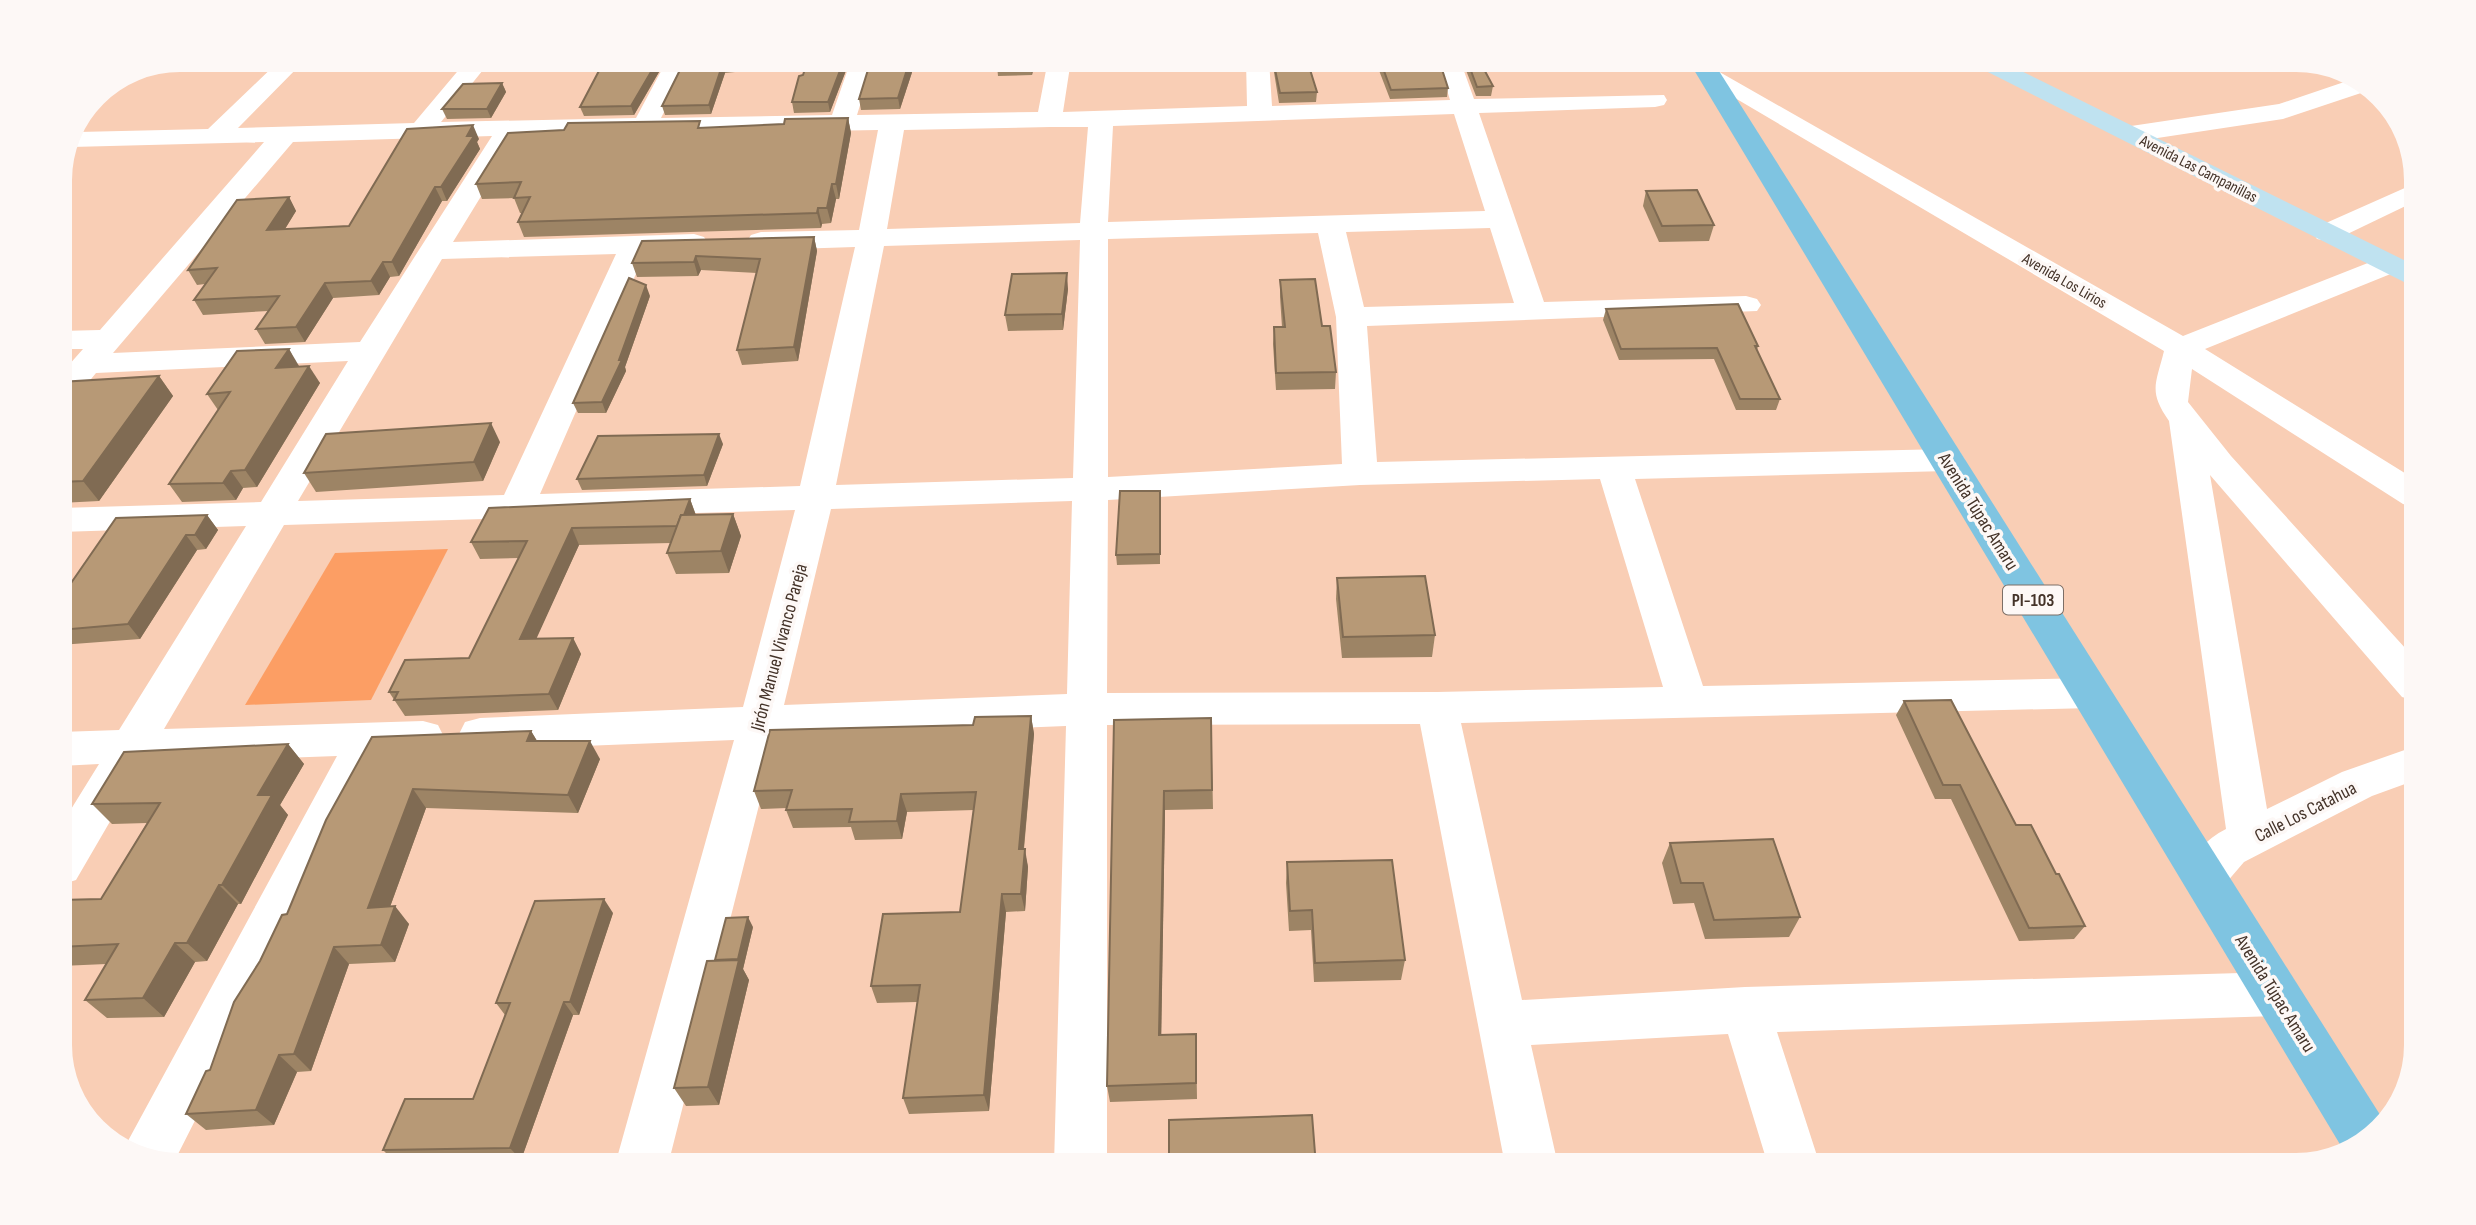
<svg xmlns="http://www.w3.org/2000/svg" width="2476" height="1225" font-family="'Sofia Sans Condensed',sans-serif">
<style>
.green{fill:#fc9e64}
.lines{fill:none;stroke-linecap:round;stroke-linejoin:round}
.street{fill:#fff;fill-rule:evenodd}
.secondary{fill:#bfe2f0;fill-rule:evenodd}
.primary{fill:#7fc4e1;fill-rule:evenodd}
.wall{fill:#9d8465}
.shaded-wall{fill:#806b53}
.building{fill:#b79976;stroke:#806b53;stroke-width:2}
.labels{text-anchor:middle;stroke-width:7;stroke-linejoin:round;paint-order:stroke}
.far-street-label{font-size:16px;fill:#443329;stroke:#fdf8f6}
.shield{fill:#fdf8f6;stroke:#7c6e66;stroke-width:2}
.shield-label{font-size:18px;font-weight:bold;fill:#443329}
.street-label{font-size:19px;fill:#443329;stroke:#fdf8f6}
</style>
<rect width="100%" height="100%" fill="#f9ceb5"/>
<polygon class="green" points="448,549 371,700 245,705 335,553"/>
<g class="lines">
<g class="street">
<path d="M 280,60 L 305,60 L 238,128 L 414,123 L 467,60 L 491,60 L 441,122 L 636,118 L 667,60 L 690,60 L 661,118 L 832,115 L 851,60 L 874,60 L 857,115 L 1038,112 L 1048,60 L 1071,60 L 1063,112 L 1247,106 L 1246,60 L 1269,60 L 1272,106 L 1450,100 L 1438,60 L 1460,60 L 1474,99 L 1664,95 L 1667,100 L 1664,105 L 1655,107 L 1479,113 L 1544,302 L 1746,296 L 1757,299 L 1761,305 L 1757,311 L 1367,326 L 1377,462 L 1948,449 L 1960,452 L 1965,460 L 1960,468 L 1948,471 L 1635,479 L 1703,686 L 2091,678 L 2105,682 L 2111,693 L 2105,704 L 2091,708 L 1461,723 L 1522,1000 L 1745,987 L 2276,972 L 2293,978 L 2300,994 L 2293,1010 L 2276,1016 L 1777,1032 L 1820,1165 L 1768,1165 L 1728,1034 L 1531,1045 L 1558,1165 L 1505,1165 L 1420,724 L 1107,725 L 1107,1165 L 1054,1165 L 1066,726 L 776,738 L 668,1165 L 615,1165 L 734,740 L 480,750 L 465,746 L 459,734 L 465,722 L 480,718 L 743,707 L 795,510 L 284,525 L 164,729 L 423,721 L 438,725 L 444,737 L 438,749 L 423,753 L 380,755 L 173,1164 L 127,1153 L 124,1151 L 129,1139 L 337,756 L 144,763 L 76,880 L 60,885 L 60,827 L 99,764 L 60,766 L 60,732 L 119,730 L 246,526 L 60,532 L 60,508 L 261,502 L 348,361 L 96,373 L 72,402 L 60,405 L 60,375 L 83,349 L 60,349 L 60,331 L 100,330 L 264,142 L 71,147 L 78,132 L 208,129 ZM 1454,114 L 1485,211 L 1108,222 L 1113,126 ZM 1050,127 L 1088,127 L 1080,223 L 887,229 L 904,130 ZM 878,130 L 859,230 L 761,232 L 751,235 L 747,241 L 751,247 L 761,250 L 855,247 L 800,486 L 540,494 L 645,253 L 704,249 L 708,243 L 704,237 L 694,234 L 453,242 L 518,136 ZM 492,136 L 360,342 L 113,353 L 293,142 ZM 1490,228 L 1514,303 L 1364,307 L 1346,232 ZM 1318,233 L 1336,317 L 1342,464 L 1108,477 L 1108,239 ZM 1080,240 L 1073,478 L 836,485 L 884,246 ZM 616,254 L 504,495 L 298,501 L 442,259 ZM 1600,479 L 1663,687 L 1437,692 L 1107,693 L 1108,500 L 1360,485 ZM 1072,501 L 1067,694 L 784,705 L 831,509 Z"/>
<path d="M 1709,66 L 2183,336 L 2378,259 L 2388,256 L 2398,259 L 2403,265 L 2398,271 L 2205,349 L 2416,480 L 2416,508 L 2403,504 L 2192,369 L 2188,402 L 2231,456 L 2416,660 L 2416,701 L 2402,697 L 2210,475 L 2267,809 L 2342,772 L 2416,746 L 2416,780 L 2372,796 L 2244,862 L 2220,890 L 2204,895 L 2188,890 L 2181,876 C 2191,856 2206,839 2226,829 L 2169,421 C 2148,391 2156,384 2164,351 L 1701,78 L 1697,73 L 1701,68 Z"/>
<polygon points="2356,78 2370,90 2283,119 2131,142 2122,139 2118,134 2122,129 2131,126 2279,104"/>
<polygon points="2416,183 2416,201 2337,239 2327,241 2317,239 2313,233 2317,227"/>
</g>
<polygon class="secondary" points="1970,60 1999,60 2416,266 2416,286 2406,283 1974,65"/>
<polygon class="primary" points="1688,60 1712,60 2384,1121 2363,1145 2344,1151"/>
</g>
<g class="wall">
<polygon points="666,60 634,115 584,116 580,107 608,66"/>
<polygon points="685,60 739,60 735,72 725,73 711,114 665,115 662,106"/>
<polygon points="850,60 830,112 794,113 792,102 803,75"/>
<polygon points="916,60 900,109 861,110 859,99"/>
<polygon points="991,60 1035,60 1032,75 998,76 997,65 992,65"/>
<polygon points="1272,60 1318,60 1318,61 1308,62 1317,92 1316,102 1279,103"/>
<polygon points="1375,60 1439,60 1448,88 1447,97 1390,99"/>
<polygon points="1462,60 1494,60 1493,68 1484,69 1493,86 1491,96 1476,96"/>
<polygon points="2281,60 2296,60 2311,63 2298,67"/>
<polygon points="502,83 506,92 491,118 447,119 442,109"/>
<polygon points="848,118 851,133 839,199 836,199 831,223 822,224 821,228 524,237 518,222 522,213 520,213 514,198 482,199 476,184 702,128 784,124"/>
<polygon points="479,139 477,142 480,149 447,201 442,201 399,276 390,277 379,295 333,298 305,342 265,344 256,329 268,311 203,315 194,300 205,284 197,285 188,270 289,197 296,211 285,229 349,226"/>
<polygon points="1646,191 1714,225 1709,241 1659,242 1643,206"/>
<polygon points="814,237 817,251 798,361 742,365 737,350 757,273 701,270 698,276 637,277 632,263"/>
<polygon points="1280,280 1322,326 1336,372 1335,389 1276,390 1273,344 1274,327 1282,327 1280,297"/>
<polygon points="1068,289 1063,330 1008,331 1005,315"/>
<polygon points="650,296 625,367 626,371 606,413 578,413 573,403"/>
<polygon points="1606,309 1758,346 1757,350 1780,399 1776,410 1736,410 1714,359 1619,360 1603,320"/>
<polygon points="289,349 298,367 320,383 257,487 243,488 236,500 182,502 169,484 218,410 207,394"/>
<polygon points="159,376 173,396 99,501 60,503 60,382"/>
<polygon points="500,442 483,481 316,492 304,473"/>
<polygon points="723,444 707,486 582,490 577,479"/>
<polygon points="1160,491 1160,564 1117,565 1116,555"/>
<polygon points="690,499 696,515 733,514 741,536 729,573 676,574 667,553 671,543 579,545 536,638 573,638 581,654 558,710 405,716 389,692 469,658 519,558 480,559 471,542"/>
<polygon points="207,515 218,530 206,549 197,550 140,639 60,645 60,599"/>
<polygon points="1337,578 1435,635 1432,657 1342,658 1336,599"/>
<polygon points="1904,701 2016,825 2056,874 2085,926 2074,939 2019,941 1951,799 1935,799 1896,715"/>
<polygon points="1031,716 1034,734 1024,849 1028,867 1025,911 1006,912 989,1111 909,1114 903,1098 917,1002 877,1003 871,986 960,912 974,810 907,812 902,839 855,840 851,827 793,828 786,810 787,808 761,809 754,791 973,725"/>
<polygon points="1211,718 1213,809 1165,810 1161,1035 1196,1034 1197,1099 1110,1102 1107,1086 1114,720"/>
<polygon points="531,731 537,741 600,759 578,813 426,808 390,907 409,924 395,962 349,964 311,1071 297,1072 274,1125 206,1130 186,1114 210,1070 260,961 287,914 326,820"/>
<polygon points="288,744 304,764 280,805 288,815 241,904 238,904 207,961 195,962 164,1017 107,1018 85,1000 106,964 61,966 60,967 60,900 101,899 147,823 112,824 92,804"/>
<polygon points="1670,843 1800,917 1789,937 1705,939 1694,903 1673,904 1662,863"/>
<polygon points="1287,862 1405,960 1401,980 1314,982 1311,930 1289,931 1286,883"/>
<polygon points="613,913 579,1015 573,1015 521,1160 396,1163 383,1150 473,1099 505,1015 496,1003"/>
<polygon points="753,927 743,969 749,980 719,1105 686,1106 674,1088 716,961 715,960"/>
</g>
<g class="shaded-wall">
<polygon points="658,60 666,60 634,115 631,106"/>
<polygon points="734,60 739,60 735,72 733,63"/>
<polygon points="844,60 850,60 830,112 828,102"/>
<polygon points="910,60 916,60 900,109 898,98"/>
<polygon points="1032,60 1035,60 1032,75 1031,66"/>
<polygon points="2301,61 2311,63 2298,67"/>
<polygon points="723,63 725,73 711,114 709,105"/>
<polygon points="502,83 506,92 491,118 487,109"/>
<polygon points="848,118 851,133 839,199 836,184"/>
<polygon points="473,125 479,139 477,142 480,149 447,201 441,187"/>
<polygon points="832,184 836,199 831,223 827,208"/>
<polygon points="435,187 442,201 399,276 392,262"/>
<polygon points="289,197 296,211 275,245 267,230"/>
<polygon points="818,208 822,224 821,228 817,213"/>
<polygon points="814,237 817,251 798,361 794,347"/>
<polygon points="696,256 701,270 698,276 694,262"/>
<polygon points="383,262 390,277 379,295 371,281"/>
<polygon points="1067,273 1068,289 1063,330 1062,314"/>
<polygon points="325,283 333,298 305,342 296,327"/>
<polygon points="646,285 650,296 625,367 626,371 606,413 602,402 619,360"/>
<polygon points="289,349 299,366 287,386 276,368"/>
<polygon points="309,366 320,383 257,487 245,470"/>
<polygon points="159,376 173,396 99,501 83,481"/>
<polygon points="491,423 500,442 483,481 474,462"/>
<polygon points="719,434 723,444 707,486 704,475"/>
<polygon points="231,471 243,488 236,500 223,483"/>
<polygon points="690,499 696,516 680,526"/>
<polygon points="733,514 741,536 729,573 721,551"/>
<polygon points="207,515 218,530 206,549 195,535"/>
<polygon points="572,528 579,545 529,655 520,639"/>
<polygon points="186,535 197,550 140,639 128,624"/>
<polygon points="573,638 581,654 558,710 549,694"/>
<polygon points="1031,716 1034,734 1022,867 1019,849"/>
<polygon points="531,731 542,749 527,741"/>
<polygon points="590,741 600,759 578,813 568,795"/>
<polygon points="288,744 304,764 280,805 288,815 241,904 222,885 258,795"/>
<polygon points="413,789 426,808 383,926 368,908"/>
<polygon points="1164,791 1165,810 1161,1052 1159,1035"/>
<polygon points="901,794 907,812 902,839 897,821"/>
<polygon points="1025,849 1028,867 1025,911 1021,894"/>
<polygon points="219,885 238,904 207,961 187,943"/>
<polygon points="1002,894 1006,912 989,1111 984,1095"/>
<polygon points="604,899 613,913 579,1015 570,1002"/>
<polygon points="395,906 409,924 395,962 381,945"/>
<polygon points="748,917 753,927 743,969 749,980 719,1105 708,1087 739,960 738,959"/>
<polygon points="175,943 195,962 164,1017 143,998"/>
<polygon points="334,947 349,964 311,1071 294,1054"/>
<polygon points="564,1002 573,1015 521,1160 510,1148"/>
<polygon points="279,1055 297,1072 274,1125 256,1110"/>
</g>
<g class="building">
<polygon points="612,60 658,60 631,106 580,107 601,67 608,66"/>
<polygon points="685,60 734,60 733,63 723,63 709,105 662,106"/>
<polygon points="808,60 844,60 828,102 792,102 799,76 803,75"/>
<polygon points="871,60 910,60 898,98 859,99"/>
<polygon points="998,60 1032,60 1031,66 997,66"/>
<polygon points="1273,60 1307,60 1317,92 1280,93"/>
<polygon points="1380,60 1439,60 1448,88 1391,90"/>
<polygon points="1467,60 1479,60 1493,86 1477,87"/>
<polygon points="502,83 487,109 442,109 463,84"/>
<polygon points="848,118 836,184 832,184 827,208 818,208 817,213 518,222 530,197 514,198 521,182 476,184 508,133 564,130 568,123 700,121 698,128 784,124 785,119"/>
<polygon points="473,125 467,136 474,136 441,187 435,187 392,262 383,262 371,281 325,283 296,327 256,329 279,296 194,300 217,268 188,270 237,200 289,197 267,230 349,226 407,129"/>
<polygon points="1697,190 1714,225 1662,226 1646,191"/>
<polygon points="814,237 794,347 737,350 760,259 696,256 694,262 632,263 642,241"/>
<polygon points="1067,273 1062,314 1005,315 1012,274"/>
<polygon points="629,278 646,285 619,360 622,360 602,402 573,403"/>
<polygon points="1315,279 1322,326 1330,326 1336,372 1276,373 1274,327 1285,327 1280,280"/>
<polygon points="1738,304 1758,346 1755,346 1780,399 1740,399 1717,348 1621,349 1606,309"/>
<polygon points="289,349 276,368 309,366 245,470 231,471 223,483 169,484 230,392 207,394 237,351"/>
<polygon points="159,376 83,481 60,482 60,382"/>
<polygon points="491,423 474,462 304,473 326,434"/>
<polygon points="719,434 704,475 577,479 598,436"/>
<polygon points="1120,491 1160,491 1160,554 1116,555"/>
<polygon points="690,499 684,515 681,515 677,526 572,528 520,639 573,638 549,694 394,700 398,692 389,692 405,660 469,658 527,541 471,542 489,508"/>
<polygon points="733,514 721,551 667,553 681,515"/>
<polygon points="207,515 195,535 186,535 128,624 60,630 60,599 116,518"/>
<polygon points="1425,576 1435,635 1343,637 1337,578"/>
<polygon points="1951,700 2016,825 2031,825 2056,874 2059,874 2085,926 2029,928 1960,785 1943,785 1904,701"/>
<polygon points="1031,716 1019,849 1025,849 1021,894 1002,894 984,1095 903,1098 920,985 871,986 883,914 960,912 976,792 901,794 897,821 849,822 852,809 786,810 792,790 754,791 770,730 973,725 975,717"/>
<polygon points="1211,718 1212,790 1164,791 1159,1035 1196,1034 1196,1083 1107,1086 1114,720"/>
<polygon points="531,731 527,741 590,741 568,795 413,789 368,908 395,906 381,945 334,947 294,1054 279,1055 256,1110 186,1114 206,1071 210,1070 234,1002 260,961 282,915 287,914 326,820 372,737"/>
<polygon points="288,744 258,795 272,795 222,885 219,885 187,943 175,943 143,998 85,1000 118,944 60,947 60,900 101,899 160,803 92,804 124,752"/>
<polygon points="1773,839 1800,917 1714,920 1703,883 1681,883 1670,843"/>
<polygon points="1392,860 1405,960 1315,963 1312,910 1290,911 1287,862"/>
<polygon points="604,899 570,1002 564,1002 510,1148 383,1150 405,1099 473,1099 510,1003 496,1003 535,901"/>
<polygon points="748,917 738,959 715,960 726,918"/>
<polygon points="739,960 708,1087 674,1088 707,961"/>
<polygon points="1312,1115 1316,1166 1169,1166 1169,1120"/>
</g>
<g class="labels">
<g class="far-street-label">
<text transform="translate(2199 168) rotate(27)" y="6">Avenida Las Campanillas</text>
<text transform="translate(2065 280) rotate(30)" y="6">Avenida Los Lirios</text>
</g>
<rect class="shield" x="2003" y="585.5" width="60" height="29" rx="5"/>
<g class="shield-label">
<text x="2033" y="606">PI-103</text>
</g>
<g class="street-label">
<text transform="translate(1979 511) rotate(58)" y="7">Avenida Túpac Amaru</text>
<text transform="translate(778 647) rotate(-75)" y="7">Jirón Manuel Vivanco Pareja</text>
<text transform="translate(2305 811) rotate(-27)" y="7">Calle Los Catahua</text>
<text transform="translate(2276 993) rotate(58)" y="7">Avenida Túpac Amaru</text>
</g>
</g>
<path d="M0 0H2476V1225H0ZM180 72H2296A108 108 0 0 1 2404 180V1045A108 108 0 0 1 2296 1153H180A108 108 0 0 1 72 1045V180A108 108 0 0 1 180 72Z" fill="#fdf8f6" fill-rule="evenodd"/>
</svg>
